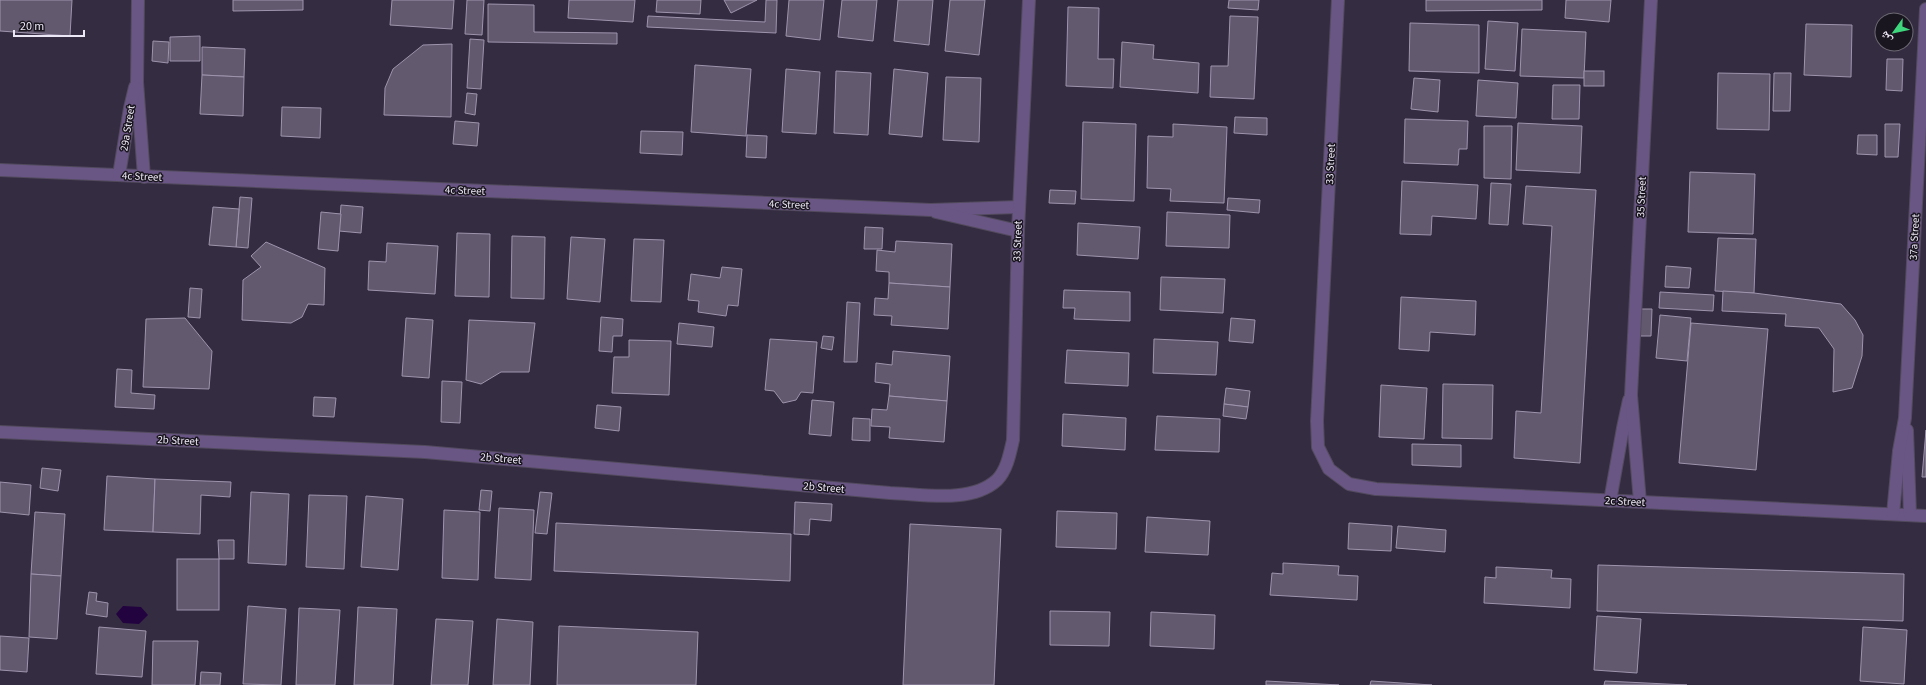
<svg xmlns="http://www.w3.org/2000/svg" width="1926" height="685" font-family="'Source Sans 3','Noto Naskh Arabic',sans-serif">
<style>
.water{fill:#230240}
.building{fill:#62596f;stroke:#9e95ad}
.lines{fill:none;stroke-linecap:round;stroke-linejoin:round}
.minor-casing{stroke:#524a5d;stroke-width:14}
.minor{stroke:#695684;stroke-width:12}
.labels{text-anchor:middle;stroke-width:3;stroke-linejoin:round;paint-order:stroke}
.street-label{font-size:11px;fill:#ede8f5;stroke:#1a161f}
</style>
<rect width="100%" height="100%" fill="#342c40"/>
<polygon class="water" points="123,606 141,607 148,615 139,624 123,623 116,614"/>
<g class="building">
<polygon points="0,0 72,0 70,36 0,31"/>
<polygon points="233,0 303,0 303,10 233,11"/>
<polygon points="392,0 454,0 452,29 390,25"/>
<polygon points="467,0 484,0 482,35 465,34"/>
<polygon points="569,0 635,0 633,22 568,18"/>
<polygon points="657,0 701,0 700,14 656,12"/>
<polygon points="724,0 757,0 731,13"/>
<polygon points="766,0 777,0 776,33 647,27 648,16 765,22"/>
<polygon points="789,0 824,0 820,40 786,36"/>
<polygon points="842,0 877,0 873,41 838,37"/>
<polygon points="898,0 933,0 929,45 894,41"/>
<polygon points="950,0 985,0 979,55 945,51"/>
<polygon points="1229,0 1259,0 1258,10 1228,8"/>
<polygon points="1426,0 1542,0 1542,10 1426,11"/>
<polygon points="1566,0 1611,0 1609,22 1565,18"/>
<polygon points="488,4 534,5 534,32 617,33 617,44 488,42"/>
<polygon points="1068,7 1099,8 1098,59 1114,59 1113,88 1066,86"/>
<polygon points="1230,16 1258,17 1254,99 1210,97 1211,66 1228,66"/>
<polygon points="1488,21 1518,23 1515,71 1485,69"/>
<polygon points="1410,23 1479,25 1479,73 1409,71"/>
<polygon points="1806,24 1852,25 1851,77 1804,75"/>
<polygon points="1522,29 1586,32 1584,78 1520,76"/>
<polygon points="200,36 200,61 170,61 170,37"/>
<polygon points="470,39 484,40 481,89 467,88"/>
<polygon points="153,41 169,42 168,63 152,61"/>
<polygon points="1122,42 1154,45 1153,59 1199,63 1198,93 1120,87"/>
<polygon points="452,44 451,117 384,115 385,88 393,69 423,45"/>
<polygon points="202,47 245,49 244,77 202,75"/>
<polygon points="1887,59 1903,59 1902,91 1886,90"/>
<polygon points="695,65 751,69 746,136 691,132"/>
<polygon points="786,69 820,72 816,134 782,132"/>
<polygon points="894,69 928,73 922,137 889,134"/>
<polygon points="836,71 871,73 868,135 834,133"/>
<rect x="1584" y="71" width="20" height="15"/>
<polygon points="1718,73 1770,74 1769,130 1717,129"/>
<polygon points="1774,73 1791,73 1790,111 1773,111"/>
<polygon points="202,75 244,77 243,116 200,114"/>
<polygon points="946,77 981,78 979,142 943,140"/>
<polygon points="1414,78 1440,80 1438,112 1411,109"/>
<polygon points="1478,80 1518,83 1516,118 1476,116"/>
<polygon points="1553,85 1580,85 1579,119 1552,119"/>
<polygon points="467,93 477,94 475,115 465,113"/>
<polygon points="282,107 321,108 320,138 281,136"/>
<polygon points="1235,117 1267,118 1267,135 1234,133"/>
<polygon points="1405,119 1468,121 1467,149 1459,149 1458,165 1404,163"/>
<polygon points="455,121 479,123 477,146 453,144"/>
<polygon points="1083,122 1136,124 1134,201 1081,199"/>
<polygon points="1518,123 1582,126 1580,173 1516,170"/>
<polygon points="1173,124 1227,127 1224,203 1170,201 1171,189 1147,188 1148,136 1173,137"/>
<polygon points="1885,124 1900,124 1898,157 1885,157"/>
<polygon points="1484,126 1512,126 1511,179 1484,178"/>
<polygon points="641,131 683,132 682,155 640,153"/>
<polygon points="747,135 767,136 766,158 746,157"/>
<polygon points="1858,135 1877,135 1877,155 1857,154"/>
<polygon points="1690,172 1755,174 1753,234 1688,232"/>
<polygon points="1402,181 1478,185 1476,219 1432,216 1431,235 1400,234"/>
<polygon points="1491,183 1511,184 1508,225 1489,224"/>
<polygon points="1526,186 1596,190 1580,463 1514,458 1516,411 1541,413 1552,226 1523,224"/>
<polygon points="1050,190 1076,191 1075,204 1049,203"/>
<polygon points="240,197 252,198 248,248 236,247"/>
<polygon points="1228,198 1260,200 1259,213 1227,210"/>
<polygon points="341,205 363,207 361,233 339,231"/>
<polygon points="213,207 239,209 236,247 209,245"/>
<polygon points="321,212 341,214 338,251 318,249"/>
<polygon points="1167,212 1230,215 1229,248 1166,246"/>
<polygon points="1078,223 1140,227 1138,259 1077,255"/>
<polygon points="865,227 883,228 882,249 864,249"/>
<polygon points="457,233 490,234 489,297 455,296"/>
<polygon points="512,236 545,237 544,299 511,298"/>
<polygon points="571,237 605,239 600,302 567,299"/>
<polygon points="1718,238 1756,239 1754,293 1715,291"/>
<polygon points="634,239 664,240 661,302 631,301"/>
<polygon points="896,241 952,244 950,287 889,283 889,272 876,271 877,250 895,252"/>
<polygon points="266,242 325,268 324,305 308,304 302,317 291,323 242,320 243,280 261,267 251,256"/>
<polygon points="387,243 438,246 435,294 368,290 369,261 386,262"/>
<polygon points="1666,266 1691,268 1689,288 1665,287"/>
<polygon points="722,267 742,269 738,306 728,305 726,316 698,312 699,301 688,300 691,274 720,278"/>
<polygon points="1161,277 1225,279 1223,313 1160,310"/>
<polygon points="889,283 950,287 948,329 891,325 892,316 874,315 875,298 888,299"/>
<polygon points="190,288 202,289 200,318 188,317"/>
<polygon points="1064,290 1130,292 1130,321 1074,319 1075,308 1063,308"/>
<polygon points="1723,291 1754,293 1841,304 1855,320 1863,335 1862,356 1852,388 1833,392 1834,349 1819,328 1785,326 1786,314 1722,311"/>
<polygon points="1660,292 1714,295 1713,311 1659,308"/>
<polygon points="1401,297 1476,301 1475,335 1430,332 1429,351 1399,349"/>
<polygon points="847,302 860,303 857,362 844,362"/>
<polygon points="1639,309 1652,309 1651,336 1638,336"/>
<polygon points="1660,315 1691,318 1687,361 1656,358"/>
<polygon points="601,317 623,319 622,336 613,336 612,352 599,351"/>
<polygon points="185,318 212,351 209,389 143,387 146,319"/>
<polygon points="406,318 433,320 429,378 402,376"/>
<polygon points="1231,318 1255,320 1253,343 1229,341"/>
<polygon points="469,320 535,323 529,372 501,372 481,384 466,380"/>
<polygon points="679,323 714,327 712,347 677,344"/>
<polygon points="1691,323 1768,329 1756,470 1679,463"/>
<polygon points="823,336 834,337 832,350 821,348"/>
<polygon points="770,339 817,342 813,393 801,392 796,400 783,403 774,391 765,390"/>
<polygon points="1154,339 1218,342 1216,375 1153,373"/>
<polygon points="629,340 671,341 669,395 612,393 614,357 629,357"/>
<polygon points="1067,350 1129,353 1128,386 1065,383"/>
<polygon points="893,351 950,356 947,401 889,396 890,384 875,382 876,363 892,365"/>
<polygon points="117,369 132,370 131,393 155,395 154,409 115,407"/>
<polygon points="442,381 462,382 460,423 441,422"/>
<polygon points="1443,384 1493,385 1492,439 1442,438"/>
<polygon points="1381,385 1427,388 1424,439 1379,437"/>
<polygon points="1226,388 1250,391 1248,407 1224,404"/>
<polygon points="889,396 947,401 944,442 889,438 890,427 871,426 872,409 887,410"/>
<polygon points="314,397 336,398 334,417 313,416"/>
<polygon points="812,400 834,402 831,436 809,434"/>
<polygon points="1224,404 1248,407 1246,419 1223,416"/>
<polygon points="597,405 621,407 619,431 595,428"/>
<polygon points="1063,414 1126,418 1125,450 1062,446"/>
<polygon points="1157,416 1220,419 1219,452 1155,450"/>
<polygon points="853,418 870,419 870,441 852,440"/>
<polygon points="1926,430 1926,477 1922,477"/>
<polygon points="1412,444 1461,445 1461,467 1412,465"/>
<polygon points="42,468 61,470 58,491 40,488"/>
<polygon points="107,476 155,479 153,532 104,530"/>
<polygon points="155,479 231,482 230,497 201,495 200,534 153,532"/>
<polygon points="0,482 31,485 29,515 0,512"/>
<polygon points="481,490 492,491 490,511 479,510"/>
<polygon points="251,492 289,494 286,565 248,563"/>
<polygon points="540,492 552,493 547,534 535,533"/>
<polygon points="309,495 347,496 344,569 306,567"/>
<polygon points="366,496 403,499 398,570 361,567"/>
<polygon points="795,502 832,504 831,521 810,519 809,535 794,534"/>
<polygon points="499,508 534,510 531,580 495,578"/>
<polygon points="444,510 480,512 478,580 442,578"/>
<polygon points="1057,511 1117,513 1116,549 1056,547"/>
<polygon points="35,512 65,514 61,576 31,574"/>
<polygon points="1147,517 1210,521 1208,555 1145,552"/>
<polygon points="556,523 791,534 790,581 554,571"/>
<polygon points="1349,523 1392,526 1391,551 1348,549"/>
<polygon points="910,524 1001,529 994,685 903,685"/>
<polygon points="1398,526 1446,530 1445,552 1396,548"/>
<polygon points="218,540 234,540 234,559 219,559"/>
<rect x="177" y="559" width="42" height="51"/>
<polygon points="1283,563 1339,566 1338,575 1358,576 1357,600 1270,595 1272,573 1283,574"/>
<polygon points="1598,565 1904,574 1903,621 1597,611"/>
<polygon points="1496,567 1552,570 1551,578 1571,579 1570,608 1484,603 1485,577 1496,578"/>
<polygon points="31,574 61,576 57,639 29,637"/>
<polygon points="89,592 97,593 96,601 108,603 107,617 86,614"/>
<polygon points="248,606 286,609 281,685 243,684"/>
<polygon points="358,607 397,609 393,685 354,685"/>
<polygon points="299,608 340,610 335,685 296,685"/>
<polygon points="1050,611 1110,612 1109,646 1050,645"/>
<polygon points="1151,612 1215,615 1214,649 1150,646"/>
<polygon points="1597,616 1641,619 1637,673 1594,670"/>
<polygon points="436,619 473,621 468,685 431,685"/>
<polygon points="497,619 533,622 530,685 493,685"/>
<polygon points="559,626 698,632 696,685 557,685"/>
<polygon points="99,627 146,631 142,677 96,674"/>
<polygon points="1863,627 1907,630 1904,684 1860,681"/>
<polygon points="0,636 29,638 27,672 0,670"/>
<polygon points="153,641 198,641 195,685 152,685"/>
<polygon points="201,672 221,673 220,685 200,685"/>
<polygon points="1266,681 1339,685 1266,685"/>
<polygon points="1371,681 1432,685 1370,685"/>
<polygon points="1605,681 1687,685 1604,685"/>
</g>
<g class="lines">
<g class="minor-casing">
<g id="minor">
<polyline points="138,0 137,82 144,177"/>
<polyline points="1338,0 1317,421 1318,447 1329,469 1349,484 1376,489 1926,516"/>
<polyline points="0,170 931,210 1019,207"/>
<polyline points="119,175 130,108 135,87"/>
<polyline points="936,212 1018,231"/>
<polyline points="1907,430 1910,515"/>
<path d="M 0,432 L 425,452 L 890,493 C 922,494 971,504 997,480 C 1007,470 1010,453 1013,440 L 1018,231 L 1029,0"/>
<polyline points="1610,501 1623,428 1629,400"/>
<polyline points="1640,502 1631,395 1651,0"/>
<polyline points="1893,514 1899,451 1905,418 1926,9"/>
</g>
</g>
<use href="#minor" class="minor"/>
</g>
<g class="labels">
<g class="street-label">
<text transform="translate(127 128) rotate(-81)" y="4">29a Street</text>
<text transform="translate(1330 164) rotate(-87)" y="4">33 Street</text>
<text transform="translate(142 176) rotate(3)" y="4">4c Street</text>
<text transform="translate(465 190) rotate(2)" y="4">4c Street</text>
<text transform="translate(1641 197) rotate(-87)" y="4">35 Street</text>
<text transform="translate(789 204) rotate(2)" y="4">4c Street</text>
<text transform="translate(1914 237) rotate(-87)" y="4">37a Street</text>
<text transform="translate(1017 241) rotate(-88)" y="4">33 Street</text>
<text transform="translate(178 440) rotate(3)" y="4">2b Street</text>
<text transform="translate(501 458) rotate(5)" y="4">2b Street</text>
<text transform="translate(824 487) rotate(5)" y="4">2b Street</text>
<text transform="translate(1625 501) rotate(3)" y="4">2c Street</text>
</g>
</g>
<g transform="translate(1894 32) rotate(237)"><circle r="19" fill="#1a161f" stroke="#6e6a75"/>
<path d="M0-3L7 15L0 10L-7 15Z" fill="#3fd77d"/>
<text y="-6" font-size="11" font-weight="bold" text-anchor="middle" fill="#ede8f5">ش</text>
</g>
<path d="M14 30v6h70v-6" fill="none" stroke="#ede8f5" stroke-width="2"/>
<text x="20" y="30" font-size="12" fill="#ede8f5" stroke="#1a161f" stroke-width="3" paint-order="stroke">20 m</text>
</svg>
